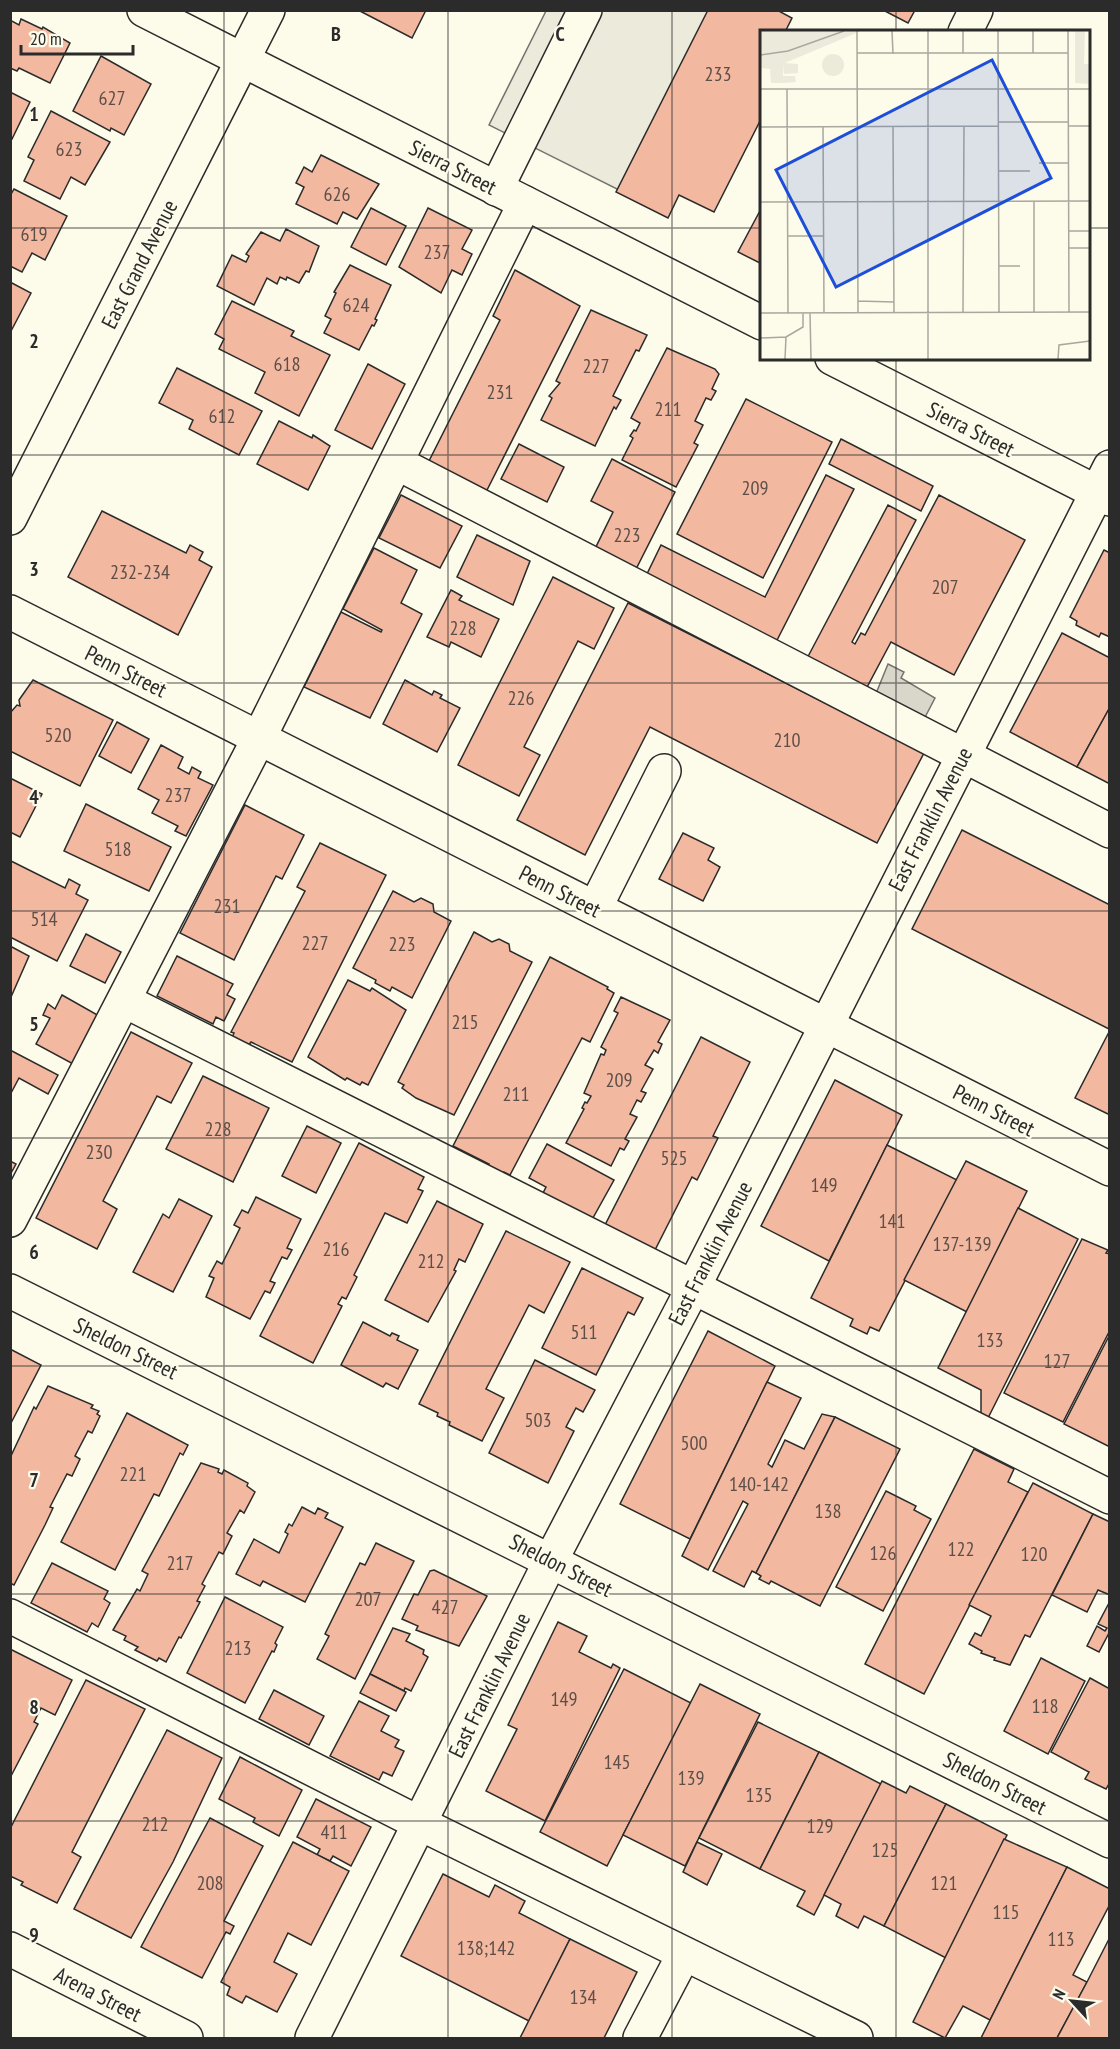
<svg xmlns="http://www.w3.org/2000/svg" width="1120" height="2049" font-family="'PT Sans Narrow',sans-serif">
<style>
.parking{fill:#eceadb;stroke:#74746e;stroke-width:1.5}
.water{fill:#d8d7c9;stroke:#74746e;stroke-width:1.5}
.building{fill:#f2b8a0;stroke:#2b2b2b;stroke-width:1.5}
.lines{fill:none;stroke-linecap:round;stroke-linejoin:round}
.minor-casing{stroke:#2b2b2b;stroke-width:36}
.major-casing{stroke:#2b2b2b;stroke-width:36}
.minor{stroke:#fdfbea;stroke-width:33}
.major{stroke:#fdfbea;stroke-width:33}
.grid{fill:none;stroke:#2b2b2b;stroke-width:1.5;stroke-opacity:0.55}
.labels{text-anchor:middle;stroke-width:4.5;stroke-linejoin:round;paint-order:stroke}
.number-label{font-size:20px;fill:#5d4e48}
.street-label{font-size:22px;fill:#2b2b2b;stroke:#fdfbea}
.inset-road{fill:none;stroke:#a9a89e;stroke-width:1.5}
.view{fill:#1d4ed8;fill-opacity:0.15;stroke:#1d4ed8;stroke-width:3}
.inset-edge{fill:none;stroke:#2b2b2b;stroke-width:3}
.grid-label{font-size:20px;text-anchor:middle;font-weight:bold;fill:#2b2b2b;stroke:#fdfbea;stroke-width:4.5;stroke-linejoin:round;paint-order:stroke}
</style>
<rect width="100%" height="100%" fill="#fdfbea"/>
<polygon class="parking" points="546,11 710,11 619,190 489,125"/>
<polygon class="water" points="888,664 904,672 901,678 935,698 922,723 875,696"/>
<g class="building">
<polygon points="358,10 426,10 412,38"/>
<polygon points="708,10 777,10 792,18 785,32 762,32 762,117 714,212 679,195 668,218 616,192"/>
<polygon points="883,10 915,10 908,23"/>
<polygon points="21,19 42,29 43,27 70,43 50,83 19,68 17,71 10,68 10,20 19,25"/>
<polygon points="101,56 151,84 124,135 111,128 110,131 73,111"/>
<polygon points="10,92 30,102 12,139 10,138"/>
<polygon points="51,111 110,142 85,185 71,177 60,199 24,181 34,160 28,157"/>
<polygon points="321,155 379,184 357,219 343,212 337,224 296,204 304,187 296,183 304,167 312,172"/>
<polygon points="14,189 67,216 45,260 32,253 22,272 10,266 10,196"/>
<polygon points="762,207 762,264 738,252"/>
<polygon points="371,208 406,226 386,265 351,247"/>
<polygon points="428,208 472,230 462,249 472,254 462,275 452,270 441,293 399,267"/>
<polygon points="286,229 319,246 309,272 306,271 299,283 287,277 286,280 280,277 277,284 267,278 254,305 217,286 232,255 246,262 249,256 246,254 261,232 280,241"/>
<polygon points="350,265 391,285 375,319 377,320 374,326 372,325 359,350 324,333 331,319 325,316 336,293 334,292"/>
<polygon points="515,270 580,306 486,492 428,463 500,320 493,316"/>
<polygon points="10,282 31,293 10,333"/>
<polygon points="232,301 294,331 291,336 330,355 299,416 255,393 265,372 219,349 224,339 215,334"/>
<polygon points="591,310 647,335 639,351 636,350 613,396 621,400 616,409 614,407 595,446 541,420 552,398 549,396 560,383 556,381"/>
<polygon points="667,348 715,369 719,374 712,389 716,391 711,400 706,398 695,421 703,425 694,443 698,445 676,487 622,460 633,438 630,436 634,430 636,431 640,423 631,418"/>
<polygon points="368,364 405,384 372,449 335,430"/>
<polygon points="177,368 262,411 239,455 189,429 193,420 159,403"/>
<polygon points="746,399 832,442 763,578 677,534"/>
<polygon points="279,421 312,438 313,435 330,446 308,490 257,464"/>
<polygon points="841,439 933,486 921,511 829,464"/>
<polygon points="519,444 564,467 547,502 501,479"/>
<polygon points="612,459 675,492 631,579 590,559 613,512 591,501"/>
<polygon points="826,475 854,489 772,650 646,576 661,545 765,597"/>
<polygon points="401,495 462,526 440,568 379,538"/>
<polygon points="939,495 1025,540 954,675 891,642 866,689 803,666 888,505 916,520 852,642 855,644 861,633 865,635"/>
<polygon points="102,511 186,553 190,545 203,552 199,560 212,567 178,635 68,577"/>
<polygon points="477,535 530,561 513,605 457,577"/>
<polygon points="374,548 417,570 401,603 422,614 370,718 304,687 341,612 381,632 382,630 343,609"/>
<polygon points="1104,550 1110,553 1110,637 1101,633 1099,637 1076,625 1077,621 1070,617"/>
<polygon points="553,577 614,608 594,649 578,641 524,747 540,755 519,796 458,765"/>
<polygon points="451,590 462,596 459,600 499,619 481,657 451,642 449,647 427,637"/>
<polygon points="628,603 924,753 877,843 650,727 585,855 517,820"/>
<polygon points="1062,633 1110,658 1110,707 1077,767 1010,732"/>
<polygon points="33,680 113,720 80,786 10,751 10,713 17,705 20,706 19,700"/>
<polygon points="405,680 432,695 434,691 442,695 440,698 460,708 437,752 383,724"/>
<polygon points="1110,707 1110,784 1077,767"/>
<polygon points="117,722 149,739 131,773 99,756"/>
<polygon points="161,745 183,757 178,768 189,774 192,767 201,772 198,778 213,785 186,836 175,831 178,826 152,813 159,800 138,789"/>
<polygon points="10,778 42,794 20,837 10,832"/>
<polygon points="86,804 171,847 149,891 64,851"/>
<polygon points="245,805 304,835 282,879 276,876 234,960 180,933"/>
<polygon points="962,830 1110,905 1109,1029 912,929"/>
<polygon points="683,833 714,848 708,860 720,867 703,901 659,879"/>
<polygon points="320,843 386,875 292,1062 251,1042 248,1046 232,1038 234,1033 231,1032 305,891 297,887"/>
<polygon points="11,861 65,888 69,879 80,885 76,894 88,900 57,961 10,937"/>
<polygon points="393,891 414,902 421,898 433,904 434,912 451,921 412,998 392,987 390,991 375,983 376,980 353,968"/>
<polygon points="474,932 492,942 499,939 509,944 510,951 532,962 454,1115 416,1098 402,1088 404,1085 398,1082"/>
<polygon points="86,934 121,952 105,983 70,966"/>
<polygon points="10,946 29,956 11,997 10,997"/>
<polygon points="177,956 233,984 227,995 235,999 224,1021 216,1017 213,1024 157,996"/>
<polygon points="550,957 608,987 607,989 614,993 590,1042 582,1038 510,1175 504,1172 503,1175 487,1167 489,1164 453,1146"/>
<polygon points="348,980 370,991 372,988 406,1010 368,1085 362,1082 360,1085 347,1078 345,1080 308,1057"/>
<polygon points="62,995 101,1017 75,1065 36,1044 50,1018 43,1015 48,1004 55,1009"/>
<polygon points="621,997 670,1020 658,1042 662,1044 658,1053 654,1050 645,1065 653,1069 641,1091 646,1093 641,1102 637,1100 630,1114 637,1117 625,1139 629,1141 624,1150 620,1148 611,1166 566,1143 584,1109 582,1108 585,1102 587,1103 591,1096 584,1093 601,1054 604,1055 606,1050 601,1047 618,1013 614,1011"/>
<polygon points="1110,1030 1110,1115 1075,1098"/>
<polygon points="131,1032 192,1063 171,1103 157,1096 103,1201 117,1209 97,1249 36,1218"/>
<polygon points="701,1037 750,1062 713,1136 718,1138 697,1180 692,1177 655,1250 605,1225"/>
<polygon points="10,1050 58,1075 48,1094 19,1078 10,1095"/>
<polygon points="203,1076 269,1108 233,1182 166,1149"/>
<polygon points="835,1080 902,1115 829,1261 761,1226"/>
<polygon points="307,1126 341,1143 316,1193 282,1176"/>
<polygon points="359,1143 424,1177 418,1189 423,1191 407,1223 385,1213 354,1275 357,1277 346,1299 342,1297 338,1304 342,1306 313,1363 260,1336"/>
<polygon points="547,1144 614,1180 589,1225 540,1199 546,1187 529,1178"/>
<polygon points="887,1145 957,1180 879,1331 870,1327 867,1334 850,1326 853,1319 811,1298"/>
<polygon points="10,1161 16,1164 10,1175"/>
<polygon points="966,1161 1027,1191 967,1312 904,1280"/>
<polygon points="256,1197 301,1219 287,1248 292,1250 287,1259 282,1257 270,1281 275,1283 270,1293 265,1291 250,1319 206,1297 214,1278 209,1276 217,1261 222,1264 240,1228 234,1225 242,1210 248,1213"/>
<polygon points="179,1199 212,1216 173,1292 133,1272 163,1214 169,1218"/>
<polygon points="437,1201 483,1224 465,1262 459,1259 454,1270 456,1271 428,1322 385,1300"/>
<polygon points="1018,1208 1078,1239 988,1418 981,1414 981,1390 938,1368"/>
<polygon points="506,1231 570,1262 544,1313 529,1305 486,1389 504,1398 482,1441 449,1425 450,1422 437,1416 438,1413 419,1404"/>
<polygon points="1082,1239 1108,1250 1106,1253 1110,1254 1110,1330 1063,1422 1004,1393"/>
<polygon points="582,1268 643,1298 634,1315 628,1312 596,1375 542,1348"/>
<polygon points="363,1322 390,1336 392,1333 399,1336 397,1340 418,1350 398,1389 386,1383 383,1387 341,1365"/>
<polygon points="708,1331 775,1366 690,1539 620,1504"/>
<polygon points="1110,1334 1110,1447 1064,1424"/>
<polygon points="10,1349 41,1365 10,1425"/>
<polygon points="535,1360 595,1390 583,1412 576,1408 566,1427 574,1431 548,1483 489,1453"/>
<polygon points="767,1382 801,1398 768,1464 772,1467 785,1440 804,1449 822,1414 835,1417 756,1573 752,1571 744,1587 713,1571 748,1504 743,1501 708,1570 682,1556"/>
<polygon points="48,1386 93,1405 91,1408 99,1411 97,1414 100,1416 92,1433 88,1431 75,1456 80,1459 72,1476 67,1474 50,1507 53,1508 45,1525 14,1585 10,1583 10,1458 34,1407 36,1409"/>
<polygon points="127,1413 188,1445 183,1455 180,1453 159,1496 154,1494 115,1570 61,1542"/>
<polygon points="835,1417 900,1449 820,1606 771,1581 769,1584 759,1579 761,1576 756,1573"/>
<polygon points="974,1449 1014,1469 1008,1482 1028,1492 924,1694 865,1664"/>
<polygon points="201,1463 219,1469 218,1472 222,1474 224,1470 248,1483 247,1486 255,1492 244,1513 240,1510 227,1533 232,1536 223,1554 219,1552 202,1584 205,1586 197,1601 200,1602 181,1638 179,1637 166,1662 159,1658 157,1661 135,1650 138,1647 124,1640 126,1636 113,1630 137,1589 140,1591 148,1574 142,1571"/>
<polygon points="1033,1483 1093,1514 1030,1637 1025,1635 1010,1665 994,1660 995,1658 981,1653 982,1651 969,1644 975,1633 981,1636 991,1616 969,1605"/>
<polygon points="886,1491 916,1506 914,1510 931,1519 883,1611 836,1587"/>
<polygon points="302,1507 315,1514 318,1508 328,1513 325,1518 343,1527 305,1602 263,1581 260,1586 236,1574 254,1539 279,1553 288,1534 285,1532 289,1524 292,1526"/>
<polygon points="1093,1514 1110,1522 1110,1595 1098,1590 1087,1612 1052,1595"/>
<polygon points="376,1543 414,1561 355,1679 317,1659 329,1636 325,1634 360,1563 365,1565"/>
<polygon points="52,1563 108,1591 104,1599 110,1603 98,1627 92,1623 87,1632 31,1603"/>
<polygon points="434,1570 487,1596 459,1646 416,1630 418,1626 402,1619 414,1594 418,1595 430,1571"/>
<polygon points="225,1597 283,1627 275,1643 277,1645 274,1652 272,1651 245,1703 187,1673"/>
<polygon points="1110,1601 1110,1631 1099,1652 1087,1646 1097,1626 1105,1631 1107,1628 1098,1624"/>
<polygon points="558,1622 587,1636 579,1652 611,1668 613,1664 620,1668 545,1821 486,1791 517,1729 508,1725"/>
<polygon points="393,1628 410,1634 406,1641 424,1650 423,1654 428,1657 411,1691 405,1688 404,1691 370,1674"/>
<polygon points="10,1649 72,1680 55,1715 41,1708 34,1722 38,1724 10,1778"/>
<polygon points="1041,1658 1085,1681 1048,1754 1004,1731"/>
<polygon points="624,1669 691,1703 607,1866 540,1832"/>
<polygon points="370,1674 406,1692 396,1711 360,1693"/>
<polygon points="1090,1678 1110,1689 1110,1782 1106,1789 1085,1779 1089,1772 1051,1752"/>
<polygon points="86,1680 145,1709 72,1852 81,1857 57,1903 21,1885 23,1882 10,1876 10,1829"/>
<polygon points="700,1684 760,1714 685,1866 623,1835"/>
<polygon points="274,1690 324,1716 309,1745 259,1719"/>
<polygon points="359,1701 389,1716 381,1731 399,1740 395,1747 404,1751 392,1776 383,1772 379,1780 330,1756"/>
<polygon points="758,1722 819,1752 760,1869 699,1838"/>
<polygon points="167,1730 222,1758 173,1862 131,1938 74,1909"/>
<polygon points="819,1752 881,1784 814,1915 797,1906 805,1891 760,1869"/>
<polygon points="240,1757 302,1790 279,1836 253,1822 255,1818 219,1799"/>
<polygon points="882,1781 906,1793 910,1786 946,1804 884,1926 864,1916 858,1928 836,1916 841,1904 824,1895"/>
<polygon points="316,1799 371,1827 351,1866 333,1856 330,1861 317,1855 320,1849 297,1837"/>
<polygon points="946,1804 1007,1835 946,1958 884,1926"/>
<polygon points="210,1818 263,1846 224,1921 234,1926 230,1934 226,1932 202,1978 141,1947"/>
<polygon points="1004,1839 1067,1867 990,2020 963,2006 945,2038 913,2022"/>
<polygon points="293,1842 349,1871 311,1945 288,1933 274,1962 297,1974 277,2012 246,1996 242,2003 227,1995 230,1987 221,1982"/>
<polygon points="697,1842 722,1854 707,1885 683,1872"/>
<polygon points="1067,1867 1110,1889 1110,1904 1073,1975 1087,1982 1057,2038 981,2038"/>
<polygon points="443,1874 489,1897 495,1885 525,1901 519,1913 570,1939 529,2021 401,1956"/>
<polygon points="1110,1937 1110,2038 1057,2038 1087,1982"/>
<polygon points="570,1939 637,1972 604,2038 520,2038"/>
</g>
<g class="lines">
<g class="minor-casing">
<g id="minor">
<polyline points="144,10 762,323"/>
<polyline points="965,32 976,10"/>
<polyline points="496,189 585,10"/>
<polyline points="832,358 1110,499"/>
<polyline points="397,463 1110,831"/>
<polyline points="10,612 1110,1169"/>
<polyline points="595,908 664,771"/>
<polyline points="125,1001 1110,1497"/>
<polyline points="10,1220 259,738 525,203"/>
<polyline points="10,1291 1110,1841"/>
<polyline points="10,1616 421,1824 856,2038"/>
<polyline points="10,1949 186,2038"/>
<polyline points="312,2038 551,1560 693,1288 1110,467"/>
<polyline points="640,2038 684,1954"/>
</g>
</g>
<g class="major-casing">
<polyline id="major" points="10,518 268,10"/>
</g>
<use href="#minor" class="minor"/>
<use href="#major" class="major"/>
</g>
<path class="grid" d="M 224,10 L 224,2038M 448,10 L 448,2038M 672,10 L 672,2038M 896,10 L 896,32M 10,228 L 762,228M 1088,228 L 1110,228M 896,358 L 896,2038M 10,455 L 1110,455M 10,683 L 1110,683M 10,911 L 1110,911M 10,1138 L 1110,1138M 10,1366 L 1110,1366M 10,1594 L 1110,1594M 10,1821 L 1110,1821"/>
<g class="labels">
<g class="number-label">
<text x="718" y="81">233</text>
<text x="112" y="105">627</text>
<text x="69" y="156">623</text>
<text x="337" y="201">626</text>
<text x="34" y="241">619</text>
<text x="437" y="259">237</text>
<text x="356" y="312">624</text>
<text x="287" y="371">618</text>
<text x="596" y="373">227</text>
<text x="500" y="399">231</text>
<text x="668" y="416">211</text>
<text x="222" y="423">612</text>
<text x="755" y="495">209</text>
<text x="627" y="542">223</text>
<text x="140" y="579">232-234</text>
<text x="945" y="594">207</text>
<text x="463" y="635">228</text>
<text x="521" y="705">226</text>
<text x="58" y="742">520</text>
<text x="787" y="747">210</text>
<text x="178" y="802">237</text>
<text x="118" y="856">518</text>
<text x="227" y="913">231</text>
<text x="44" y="926">514</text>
<text x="315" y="950">227</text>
<text x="402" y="951">223</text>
<text x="465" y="1029">215</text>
<text x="619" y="1087">209</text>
<text x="516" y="1101">211</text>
<text x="218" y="1136">228</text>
<text x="99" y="1159">230</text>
<text x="674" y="1165">525</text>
<text x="824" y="1192">149</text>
<text x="892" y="1228">141</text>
<text x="962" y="1251">137-139</text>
<text x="336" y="1256">216</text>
<text x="431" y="1268">212</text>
<text x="584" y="1339">511</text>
<text x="990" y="1347">133</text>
<text x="1057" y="1368">127</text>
<text x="538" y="1427">503</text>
<text x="694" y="1450">500</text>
<text x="133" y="1481">221</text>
<text x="759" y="1491">140-142</text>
<text x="828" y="1518">138</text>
<text x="961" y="1556">122</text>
<text x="883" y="1560">126</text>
<text x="1034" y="1561">120</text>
<text x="180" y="1570">217</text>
<text x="368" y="1606">207</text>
<text x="445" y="1614">427</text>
<text x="238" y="1655">213</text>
<text x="564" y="1706">149</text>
<text x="1045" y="1713">118</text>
<text x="617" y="1769">145</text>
<text x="691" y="1785">139</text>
<text x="759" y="1802">135</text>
<text x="155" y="1831">212</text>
<text x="820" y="1833">129</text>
<text x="334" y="1839">411</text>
<text x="885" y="1857">125</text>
<text x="210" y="1890">208</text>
<text x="944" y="1890">121</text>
<text x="1006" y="1919">115</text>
<text x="1061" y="1946">113</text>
<text x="486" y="1955">138;142</text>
<text x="583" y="2004">134</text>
</g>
<g class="street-label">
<text transform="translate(453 167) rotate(27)" y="8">Sierra Street</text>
<text transform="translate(139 264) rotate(-63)" y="8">East Grand Avenue</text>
<text transform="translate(971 429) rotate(27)" y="8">Sierra Street</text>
<text transform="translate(126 671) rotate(27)" y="8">Penn Street</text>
<text transform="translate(930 819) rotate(-63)" y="8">East Franklin Avenue</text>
<text transform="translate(560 891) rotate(27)" y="8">Penn Street</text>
<text transform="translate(994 1110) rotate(27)" y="8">Penn Street</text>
<text transform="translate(710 1253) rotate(-63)" y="8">East Franklin Avenue</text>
<text transform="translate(126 1348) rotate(26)" y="8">Sheldon Street</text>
<text transform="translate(561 1565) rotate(27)" y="8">Sheldon Street</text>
<text transform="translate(489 1685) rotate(-64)" y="8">East Franklin Avenue</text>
<text transform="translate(995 1783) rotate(27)" y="8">Sheldon Street</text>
<text transform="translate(98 1994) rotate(27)" y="8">Arena Street</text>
</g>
</g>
<g transform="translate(760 30)">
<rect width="330" height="330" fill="#fdfbea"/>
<path d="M 0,1 L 101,1 L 25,33 L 38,34 L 38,43 L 24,44 L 23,34 L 23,46 L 35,46 L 36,52 L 22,53 L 11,53 L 10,39 L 0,38 ZM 315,1 L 325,1 L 324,34 L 330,34 L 330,54 L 315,53 ZM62 35a11 11 0 1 1 22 0a11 11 0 1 1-22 0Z" fill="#ecebdb"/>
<path class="inset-road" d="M 97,1 L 98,283M 132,1 L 133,24M 168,1 L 168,329M 238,1 L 239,282M 273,1 L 273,23M 308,1 L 309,282M 97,23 L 308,23M 203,23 L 203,1M 0,25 L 28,21 L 84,1M 0,59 L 330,59M 27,59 L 28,283M 238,92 L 308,92M 308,96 L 330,96M 0,97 L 238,96M 63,97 L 64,283M 133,97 L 134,282M 279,133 L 308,133M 238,141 L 270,141M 0,172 L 330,171M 308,201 L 330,201M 28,206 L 63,206M 309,218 L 330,218M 239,236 L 260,236M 98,271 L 134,272M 203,282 L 204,96M 274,282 L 274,171M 0,283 L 330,282M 50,283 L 51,329M 26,307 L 43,297 L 43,283M 0,308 L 26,307 L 25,329M 298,329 L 299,315 L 330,311"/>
<path class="view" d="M 232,30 L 291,148 L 76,257 L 16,140 Z"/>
<rect width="330" height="330" class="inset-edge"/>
</g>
<g class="grid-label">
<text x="336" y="41">B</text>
<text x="560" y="41">C</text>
<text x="34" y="121">1</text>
<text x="34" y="348">2</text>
<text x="34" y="576">3</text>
<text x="34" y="804">4</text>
<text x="34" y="1031">5</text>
<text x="34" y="1259">6</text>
<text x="34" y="1487">7</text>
<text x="34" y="1714">8</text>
<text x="34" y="1942">9</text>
</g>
<rect width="1120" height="2049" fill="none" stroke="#2b2b2b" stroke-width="24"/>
<g transform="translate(1072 2001) rotate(297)" stroke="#fdfbea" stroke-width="4.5" paint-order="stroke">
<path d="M0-4.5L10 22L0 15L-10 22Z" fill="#2b2b2b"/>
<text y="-9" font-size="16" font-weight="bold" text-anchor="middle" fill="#2b2b2b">N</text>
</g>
<path d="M21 45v9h112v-9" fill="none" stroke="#2b2b2b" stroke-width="3"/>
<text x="30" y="45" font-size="18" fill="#2b2b2b" stroke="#fdfbea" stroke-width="4.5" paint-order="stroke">20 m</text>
</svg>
